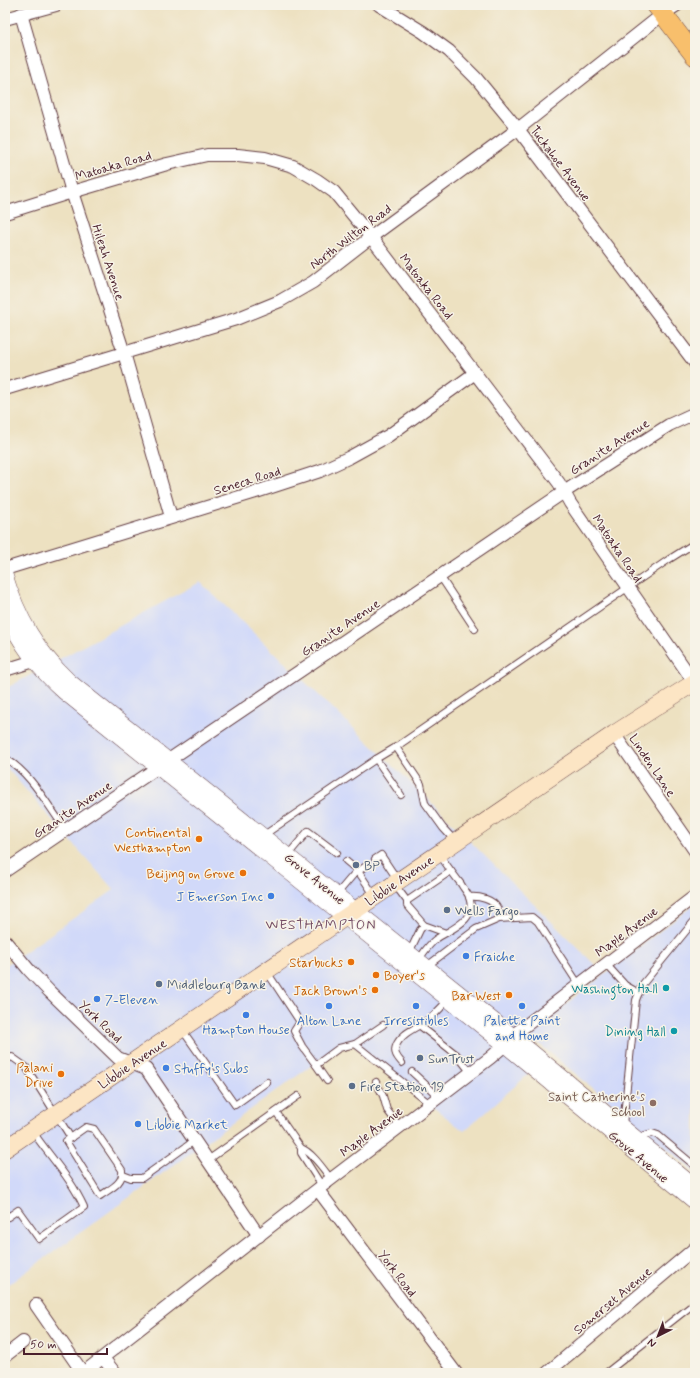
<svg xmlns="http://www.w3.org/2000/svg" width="700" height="1378" font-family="Mynerve,sans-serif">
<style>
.built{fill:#d1d9f9}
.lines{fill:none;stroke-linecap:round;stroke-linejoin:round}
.service-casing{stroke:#623c42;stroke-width:8}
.minor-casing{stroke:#623c42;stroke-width:14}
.tertiary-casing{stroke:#623c42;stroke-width:16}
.secondary-casing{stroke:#623c42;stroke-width:18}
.primary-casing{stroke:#623c42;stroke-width:20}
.service{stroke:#fff;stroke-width:6}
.minor{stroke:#fff;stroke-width:12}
.tertiary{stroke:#fff;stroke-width:15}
.secondary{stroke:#fce5c4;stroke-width:17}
.primary{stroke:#f8bf6c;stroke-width:19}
.food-dot{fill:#e8710a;stroke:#f7f3e8;stroke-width:1.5}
.service-dot{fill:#5c6f8a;stroke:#f7f3e8;stroke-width:1.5}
.shop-dot{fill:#3f7fe0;stroke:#f7f3e8;stroke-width:1.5}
.culture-dot{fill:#0f9aa8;stroke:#f7f3e8;stroke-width:1.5}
.education-dot{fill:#8d6e63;stroke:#f7f3e8;stroke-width:1.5}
.labels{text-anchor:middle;stroke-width:3;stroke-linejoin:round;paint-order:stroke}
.street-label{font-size:13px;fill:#4a1f2b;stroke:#f7f3e8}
.food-label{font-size:13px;fill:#c56008;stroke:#f7f3e8;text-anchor:end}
.service-label{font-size:13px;fill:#4e5e75;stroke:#f7f3e8;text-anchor:start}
.shop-label{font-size:13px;fill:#366cbe;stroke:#f7f3e8;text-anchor:start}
.culture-label{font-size:13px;fill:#0d838f;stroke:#f7f3e8;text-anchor:end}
.education-label{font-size:13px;fill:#785e54;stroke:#f7f3e8;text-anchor:end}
.neighbourhood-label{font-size:14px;letter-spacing:1px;fill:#734c64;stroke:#f7f3e8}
</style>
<rect width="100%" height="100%" fill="#f7f3e8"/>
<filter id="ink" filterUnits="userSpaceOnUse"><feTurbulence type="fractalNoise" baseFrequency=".025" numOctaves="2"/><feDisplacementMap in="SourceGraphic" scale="8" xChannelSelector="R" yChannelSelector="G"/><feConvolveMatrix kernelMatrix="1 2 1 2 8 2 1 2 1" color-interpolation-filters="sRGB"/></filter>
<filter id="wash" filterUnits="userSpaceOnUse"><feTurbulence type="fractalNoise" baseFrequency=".012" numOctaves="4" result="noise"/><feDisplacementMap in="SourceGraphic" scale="16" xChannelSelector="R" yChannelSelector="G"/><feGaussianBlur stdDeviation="0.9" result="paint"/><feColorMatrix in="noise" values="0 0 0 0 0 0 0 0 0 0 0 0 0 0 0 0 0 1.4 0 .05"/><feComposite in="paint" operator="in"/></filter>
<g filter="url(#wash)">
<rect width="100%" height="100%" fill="#ede1c1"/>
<g class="built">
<polygon points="200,582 408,780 598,968 519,1034 548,1057 464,1131 347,1040 5,1287 5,966 114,890 5,766 5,689"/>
<polygon points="695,904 695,1172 527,1034"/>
</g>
</g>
<g filter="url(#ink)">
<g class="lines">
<g class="service-casing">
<g id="service">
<polyline points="440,576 475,629"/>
<polyline points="396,747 421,784 425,803 443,828 455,841"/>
<path d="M 5,758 C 32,774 47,805 66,830"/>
<polyline points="376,759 401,795"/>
<polyline points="264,835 376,759 396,747 668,560 695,543"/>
<polyline points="287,856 308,831 337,853"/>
<polyline points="375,859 381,855 397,879"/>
<polyline points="346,861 358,871 374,895"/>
<polyline points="395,885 407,901"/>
<polyline points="337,894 354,874 366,866"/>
<path d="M 469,897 C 479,896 493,899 498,909 C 499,912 498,916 499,919"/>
<polyline points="446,933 424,925 407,905 407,901 451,871"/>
<polyline points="409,953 420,930 424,925"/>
<path d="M 418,961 C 424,952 428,945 436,939 C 450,929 478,921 469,897 C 468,893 463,888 461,884 C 453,874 446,864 439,854"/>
<polyline points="606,964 625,985 639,993"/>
<polyline points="427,966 476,929 499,919 532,917 538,922 579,985"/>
<polyline points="267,972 300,1022 294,1031 302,1046 316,1065"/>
<polyline points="419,1025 457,1055 471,1073"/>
<polyline points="183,1031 235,1105 267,1082"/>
<polyline points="355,1044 383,1025"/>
<polyline points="5,1060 12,1057 26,1067 71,1138"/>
<path d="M 402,1063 C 398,1058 393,1053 396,1046 C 400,1034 416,1028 425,1022 C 434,1016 441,1008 448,1000"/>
<polyline points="412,1072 439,1097"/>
<polyline points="327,1081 316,1065 339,1048 355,1044 430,1104"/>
<polyline points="376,1082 383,1096 387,1110 400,1127"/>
<polyline points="276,1112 301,1148"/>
<polyline points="623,1125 636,1000 642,985 695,920"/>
<path d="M 86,1127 L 94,1129 L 122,1170 C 124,1184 109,1189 100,1196 L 66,1141 Z"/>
<polyline points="638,1137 652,1133 658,1135 695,1166"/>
<polyline points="208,1160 298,1096"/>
<polyline points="123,1175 131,1178 142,1178 194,1141"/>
<path d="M 322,1186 L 301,1153 L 301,1148 C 312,1152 324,1170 331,1179"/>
<path d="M 5,1213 L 8,1217 L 18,1210 L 39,1239 L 84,1207 C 71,1178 50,1157 33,1132"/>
<polyline points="555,1367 562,1373"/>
<polyline points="606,1373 695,1303"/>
</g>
</g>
<g class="minor-casing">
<g id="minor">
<polyline points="379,5 423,32 449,51 476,78 518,129 695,363"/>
<polyline points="21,14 72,192 124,353 171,517"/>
<polyline points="5,19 56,5"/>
<polyline points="5,213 72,192 167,164 207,155 238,155 265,158 293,166 317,180 334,192 371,237 559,483 570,503 694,682"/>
<polyline points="5,389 236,319 280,301 313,282 371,237 518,129 663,14 677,5"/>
<polyline points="5,569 259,491 320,471 350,457 388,436 475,373"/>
<polyline points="5,670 34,661"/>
<polyline points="614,734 695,851"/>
<polyline points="5,871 564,492 669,425 695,413"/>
<polyline points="5,941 29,970 49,991 118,1058 146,1069 259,1236"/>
<polyline points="318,1190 456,1373"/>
<polyline points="36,1305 83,1373"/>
<polyline points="5,1356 23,1342"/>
<polyline points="103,1358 115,1373"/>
<polyline points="83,1373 322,1186 490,1058 505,1045 512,1036 695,896"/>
<polyline points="547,1373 695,1248"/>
</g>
</g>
<g class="tertiary-casing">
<g id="tertiary">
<path d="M 5,575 C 18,618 37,650 69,681 L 503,1028 L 695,1187"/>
<path d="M 5,612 C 21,645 37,668 64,692 L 505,1045 L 695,1202"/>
</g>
</g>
<g class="secondary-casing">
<polyline id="secondary" points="5,1149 614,734 695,682"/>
</g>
<g class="primary-casing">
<polyline id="primary" points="656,5 695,56"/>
</g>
<use href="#service" class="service"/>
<use href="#minor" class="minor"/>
<use href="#tertiary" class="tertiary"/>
<use href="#secondary" class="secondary"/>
<use href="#primary" class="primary"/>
</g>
</g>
<g class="food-dot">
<circle cx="199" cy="839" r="4"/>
<circle cx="243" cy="873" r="4"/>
<circle cx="351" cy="962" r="4"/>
<circle cx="376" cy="975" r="4"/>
<circle cx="375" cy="990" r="4"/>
<circle cx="509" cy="995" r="4"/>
<circle cx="61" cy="1074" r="4"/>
</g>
<g class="service-dot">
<circle cx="356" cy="865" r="4"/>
<circle cx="447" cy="910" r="4"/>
<circle cx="159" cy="984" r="4"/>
<circle cx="420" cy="1058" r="4"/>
<circle cx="352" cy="1086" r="4"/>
</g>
<g class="shop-dot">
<circle cx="271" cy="896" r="4"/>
<circle cx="466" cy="956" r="4"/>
<circle cx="97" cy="999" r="4"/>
<circle cx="329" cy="1006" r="4"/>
<circle cx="416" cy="1006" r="4"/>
<circle cx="522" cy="1006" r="4"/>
<circle cx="246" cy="1015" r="4"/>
<circle cx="166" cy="1068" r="4"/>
<circle cx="138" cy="1124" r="4"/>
</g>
<g class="culture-dot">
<circle cx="666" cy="988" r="4"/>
<circle cx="674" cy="1031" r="4"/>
</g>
<circle class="education-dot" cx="653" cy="1103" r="4"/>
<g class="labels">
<g class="street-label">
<text transform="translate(561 163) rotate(53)" y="5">Tuckahoe Avenue</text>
<text transform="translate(113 165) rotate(-16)" y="5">Matoaka Road</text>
<text transform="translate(350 236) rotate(-37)" y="5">North Wilton Road</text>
<text transform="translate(109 262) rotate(72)" y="5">Hileah Avenue</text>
<text transform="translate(427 286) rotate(52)" y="5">Matoaka Road</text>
<text transform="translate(609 446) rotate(-33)" y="5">Granite Avenue</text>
<text transform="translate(247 480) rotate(-17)" y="5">Seneca Road</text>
<text transform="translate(618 548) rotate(56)" y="5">Matoaka Road</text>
<text transform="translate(340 627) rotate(-34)" y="5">Granite Avenue</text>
<text transform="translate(653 765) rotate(56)" y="5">Linden Lane</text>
<text transform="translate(72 809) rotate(-34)" y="5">Granite Avenue</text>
<text transform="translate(315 878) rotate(39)" y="5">Grove Avenue</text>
<text transform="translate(399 880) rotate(-34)" y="5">Libbie Avenue</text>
<text transform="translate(626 931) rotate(-37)" y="5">Maple Avenue</text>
<text transform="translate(101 1021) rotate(44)" y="5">York Road</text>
<text transform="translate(132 1063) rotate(-34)" y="5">Libbie Avenue</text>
<text transform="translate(371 1131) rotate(-37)" y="5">Maple Avenue</text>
<text transform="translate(639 1156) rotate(40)" y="5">Grove Avenue</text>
<text transform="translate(398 1273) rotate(53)" y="5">York Road</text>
<text transform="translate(612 1300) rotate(-40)" y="5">Somerset Avenue</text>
</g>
<g class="food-label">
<text x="191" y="837">Continental<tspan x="191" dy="15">Westhampton</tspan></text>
<text x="235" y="878">Beijing on Grove</text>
<text x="343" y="967">Starbucks</text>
<text x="384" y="980" text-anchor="start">Boyer's</text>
<text x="367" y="995">Jack Brown's</text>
<text x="501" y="1000">Bar West</text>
<text x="53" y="1072">Palani<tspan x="53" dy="15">Drive</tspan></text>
</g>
<g class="service-label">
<text x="364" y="870">BP</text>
<text x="455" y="915">Wells Fargo</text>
<text x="167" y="989">Middleburg Bank</text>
<text x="428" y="1063">SunTrust</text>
<text x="360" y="1091">Fire Station 19</text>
</g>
<g class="shop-label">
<text x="263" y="901" text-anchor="end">J Emerson Inc</text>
<text x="474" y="961">Fraiche</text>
<text x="105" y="1004">7-Eleven</text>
<text x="329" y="1025" text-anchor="middle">Alton Lane</text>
<text x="416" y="1025" text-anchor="middle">Irresistibles</text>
<text x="522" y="1025" text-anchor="middle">Palette Paint<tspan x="522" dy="15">and Home</tspan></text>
<text x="246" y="1034" text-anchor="middle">Hampton House</text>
<text x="174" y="1073">Stuffy's Subs</text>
<text x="146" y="1129">Libbie Market</text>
</g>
<g class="culture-label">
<text x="658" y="993">Washington Hall</text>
<text x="666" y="1036">Dining Hall</text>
</g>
<g class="education-label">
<text x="645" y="1101">Saint Catherine's<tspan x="645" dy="15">School</tspan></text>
</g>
<g class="neighbourhood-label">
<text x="321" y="929">WESTHAMPTON</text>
</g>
</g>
<rect width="700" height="1378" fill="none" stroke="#f7f3e8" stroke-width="20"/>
<g transform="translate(658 1336) rotate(222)" stroke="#f7f3e8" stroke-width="3" paint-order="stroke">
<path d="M0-3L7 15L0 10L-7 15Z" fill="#4a1f2b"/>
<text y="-6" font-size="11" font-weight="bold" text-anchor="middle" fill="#4a1f2b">N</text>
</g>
<path d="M24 1348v6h83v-6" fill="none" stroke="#4a1f2b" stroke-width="2"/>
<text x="30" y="1348" font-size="12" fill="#4a1f2b" stroke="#f7f3e8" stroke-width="3" paint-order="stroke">50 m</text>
</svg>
